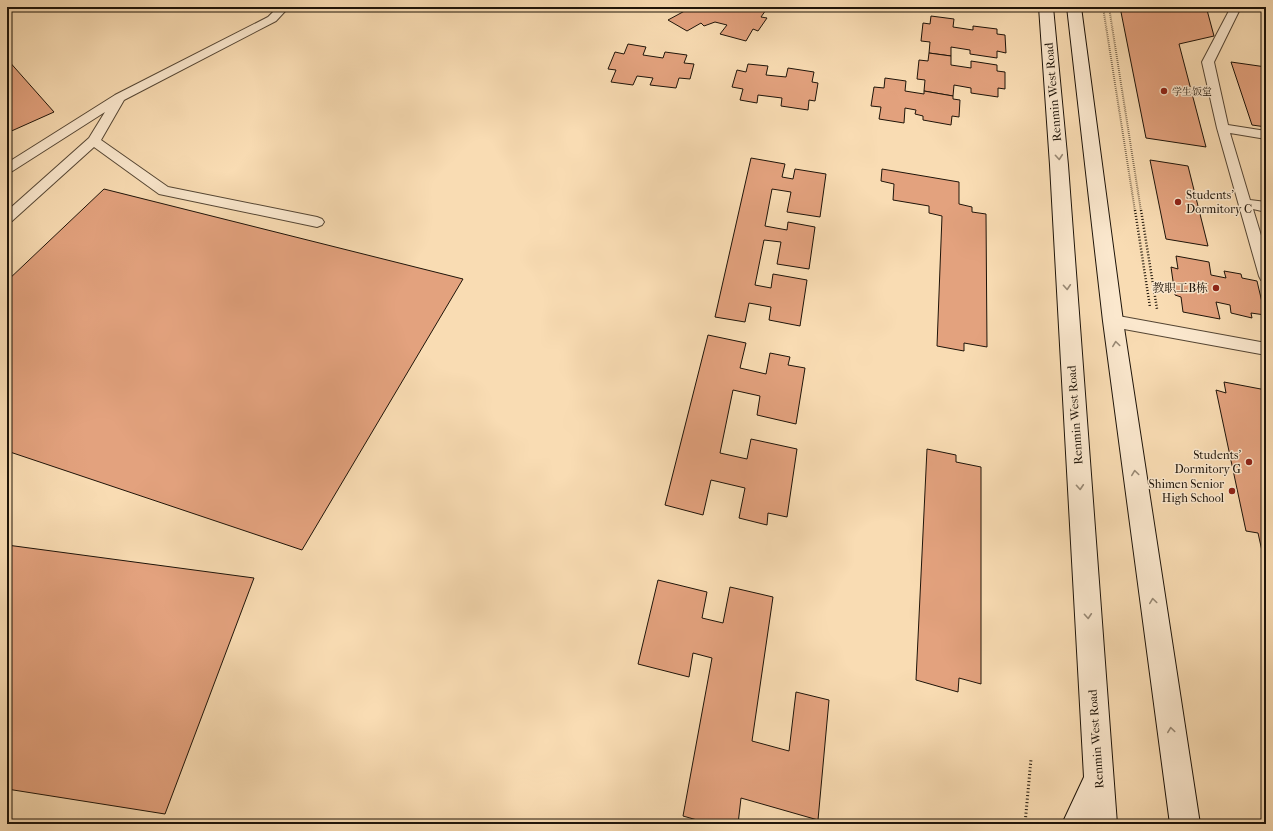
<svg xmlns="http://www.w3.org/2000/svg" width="1273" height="831" font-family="'IM FELL French Canon','Noto Serif SC',serif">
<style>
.building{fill:#e3a27e;stroke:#1e1409}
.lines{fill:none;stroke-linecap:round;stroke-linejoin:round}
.lane-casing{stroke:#554634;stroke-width:2}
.secondary-casing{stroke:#1e1409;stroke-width:2}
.path-far2{stroke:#1e1409;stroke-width:2;stroke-dasharray:0.5 1.5;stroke-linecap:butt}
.path-far1{stroke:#1e1409;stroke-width:2.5;stroke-dasharray:1 2;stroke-linecap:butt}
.path{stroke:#1e1409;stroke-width:3;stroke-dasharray:1 2.5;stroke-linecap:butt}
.lane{fill:#fbe8ce;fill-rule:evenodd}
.secondary{fill:#fbe8ce;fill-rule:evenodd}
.oneway{stroke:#988975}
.poi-dot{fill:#8f2418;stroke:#fbe8ce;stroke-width:1.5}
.labels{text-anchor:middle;stroke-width:3;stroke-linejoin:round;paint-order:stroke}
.far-poi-label{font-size:10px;fill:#1e1409;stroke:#fbe8ce;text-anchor:start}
.street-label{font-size:12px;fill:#1e1409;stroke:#fbe8ce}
.poi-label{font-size:12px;fill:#1e1409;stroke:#fbe8ce;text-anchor:end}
</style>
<rect width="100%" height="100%" fill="#f9dcb3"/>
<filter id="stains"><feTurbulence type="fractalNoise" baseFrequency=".005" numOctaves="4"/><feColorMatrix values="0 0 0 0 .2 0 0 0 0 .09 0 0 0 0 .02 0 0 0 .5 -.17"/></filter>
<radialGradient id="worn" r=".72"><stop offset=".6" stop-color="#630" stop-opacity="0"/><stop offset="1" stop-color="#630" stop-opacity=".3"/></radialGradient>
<g class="building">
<polygon points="692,7 768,7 761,17 767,18 758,31 753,29 746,41 720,34 727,25 715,22 704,26 701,23 687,31 668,20"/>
<polygon points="1120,7 1199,7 1207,10 1214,36 1179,44 1206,147 1146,138"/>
<polygon points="931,16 954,19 953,27 973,30 973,26 997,29 997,34 1005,35 1006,53 997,51 997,58 970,54 970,50 951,47 951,56 929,53 930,42 921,41 923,23 930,24"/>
<polygon points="628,44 646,47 643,55 663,58 665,52 687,55 684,63 694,64 690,79 679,78 676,88 650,85 653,78 637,76 633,85 611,82 616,70 608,69 615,52 624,54"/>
<polygon points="929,53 951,56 951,65 971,68 971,61 997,65 997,71 1005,72 1005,89 998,88 998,97 971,93 971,88 954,85 953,96 924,91 925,80 917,79 919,60 928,61"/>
<polygon points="7,59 54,112 7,133"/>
<polygon points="1231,62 1266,67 1266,127 1252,125"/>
<polygon points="748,64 768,66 766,75 786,77 788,68 814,72 812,82 818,83 815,101 809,100 808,110 781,106 782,98 758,95 757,103 740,100 743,89 732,87 737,70 746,72"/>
<polygon points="885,78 906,81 905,91 924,94 924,91 953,96 953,99 960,100 959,117 952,116 951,125 923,120 923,116 915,114 916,110 905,108 904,123 879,119 881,107 871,106 874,87 884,88"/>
<polygon points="751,158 785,164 782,177 793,179 795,169 826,174 820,217 787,212 791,192 772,189 765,226 787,230 788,222 815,227 809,269 777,264 781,242 764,240 755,285 771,288 773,274 807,280 800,326 769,320 771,307 749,303 745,322 715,317"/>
<polygon points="1150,160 1188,166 1208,246 1166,239"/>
<polygon points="882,169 959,182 959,204 972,207 972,212 986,214 987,347 964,343 964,351 937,346 942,216 929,213 929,206 893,200 894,184 881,181"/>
<polygon points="104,189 463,279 302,550 7,451 7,281"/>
<polygon points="1176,256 1209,262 1211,275 1226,278 1224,271 1241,274 1242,278 1257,281 1265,315 1251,313 1252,318 1231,313 1230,305 1216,302 1220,319 1183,312 1181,297 1175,295 1171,267 1178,269"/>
<polygon points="708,335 746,343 740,368 766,374 770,353 790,357 788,365 805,368 796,424 757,415 760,396 733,390 720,453 747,459 751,439 797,449 787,517 768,513 767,525 739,518 745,488 711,480 703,515 665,505"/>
<polygon points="1224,382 1266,390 1266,552 1262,551 1258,533 1246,531 1216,390 1226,393"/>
<polygon points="927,449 956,455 956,462 981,467 981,684 959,678 958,692 916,680"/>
<polygon points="7,545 254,578 165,814 7,789"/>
<polygon points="658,580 707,592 702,618 723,623 730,587 773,597 752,741 789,751 796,692 829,700 818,820 741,798 738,824 711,824 683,816 712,658 693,653 689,677 638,664"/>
</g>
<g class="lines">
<g class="lane-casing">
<g id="lane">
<polygon points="278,7 289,7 276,21 124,100 101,140 168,187 317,217 322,219 324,222 322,225 317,227 159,194 94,147 12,221 7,223 7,211 89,138 105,112 11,172 7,173 7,163 115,95 268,17"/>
<polygon points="1231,7 1241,7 1214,62 1228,125 1266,131 1266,139 1230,133 1250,200 1266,202 1266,212 1253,209 1266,252 1266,281 1261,280 1259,276 1217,128 1202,62"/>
<polygon points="1113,315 1266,343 1266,355 1113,327 1108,325 1106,321 1108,317"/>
</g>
</g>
<g class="secondary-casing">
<g id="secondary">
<polygon points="1039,7 1053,7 1068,165 1117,824 1062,824 1084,777 1050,165"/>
<polygon points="1067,7 1081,7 1123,321 1200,824 1170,824 1103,321"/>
</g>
</g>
<g class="path-far2">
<polyline points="1103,7 1135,211"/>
<polyline points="1109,7 1141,211"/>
</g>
<g class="path-far1">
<polyline points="1135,210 1150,307"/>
<polyline points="1141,210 1157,309"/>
</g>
<g class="path">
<polyline points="7,823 16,824"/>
<polyline points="1025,824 1031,759"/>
</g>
<use href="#lane" class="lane"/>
<use href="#secondary" class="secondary"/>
</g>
<defs><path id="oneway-chevron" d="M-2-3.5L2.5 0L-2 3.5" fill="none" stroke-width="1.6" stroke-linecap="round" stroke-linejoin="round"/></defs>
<g class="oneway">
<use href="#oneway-chevron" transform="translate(1059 157) rotate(85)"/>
<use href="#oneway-chevron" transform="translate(1067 287) rotate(86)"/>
<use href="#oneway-chevron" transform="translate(1116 344) rotate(-98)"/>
<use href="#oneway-chevron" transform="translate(1135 473) rotate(-98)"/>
<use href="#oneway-chevron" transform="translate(1080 487) rotate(86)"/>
<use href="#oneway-chevron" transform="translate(1153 601) rotate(-98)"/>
<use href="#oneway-chevron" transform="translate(1088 616) rotate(86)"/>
<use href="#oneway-chevron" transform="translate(1171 730) rotate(-98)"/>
</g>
<g class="poi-dot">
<circle cx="1164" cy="91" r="4"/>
<circle cx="1178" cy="202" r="4"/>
<circle cx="1216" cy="288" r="4"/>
<circle cx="1249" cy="462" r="4"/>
<circle cx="1232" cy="491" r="4"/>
</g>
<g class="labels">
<g class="far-poi-label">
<text x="1172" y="95">学生饭堂</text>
</g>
<g class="street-label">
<text transform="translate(1053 92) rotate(-95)" y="4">Renmin West Road</text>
<text transform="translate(1075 415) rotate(-94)" y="4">Renmin West Road</text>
<text transform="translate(1096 739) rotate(-94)" y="4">Renmin West Road</text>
</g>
<g class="poi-label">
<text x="1186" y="199" text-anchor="start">Students'<tspan x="1186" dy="14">Dormitory C</tspan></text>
<text x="1208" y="292">教职工B栋</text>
<text x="1241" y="459">Students'<tspan x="1241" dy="14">Dormitory G</tspan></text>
<text x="1224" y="488">Shimen Senior<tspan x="1224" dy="14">High School</tspan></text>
</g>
</g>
<rect width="1273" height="831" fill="none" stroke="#f9dcb3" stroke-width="24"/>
<rect x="8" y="8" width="1257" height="815" fill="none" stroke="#1e1409" stroke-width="2"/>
<rect x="12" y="12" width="1249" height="807" fill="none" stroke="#1e1409"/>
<rect width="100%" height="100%" filter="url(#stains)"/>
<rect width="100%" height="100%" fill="url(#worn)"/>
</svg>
